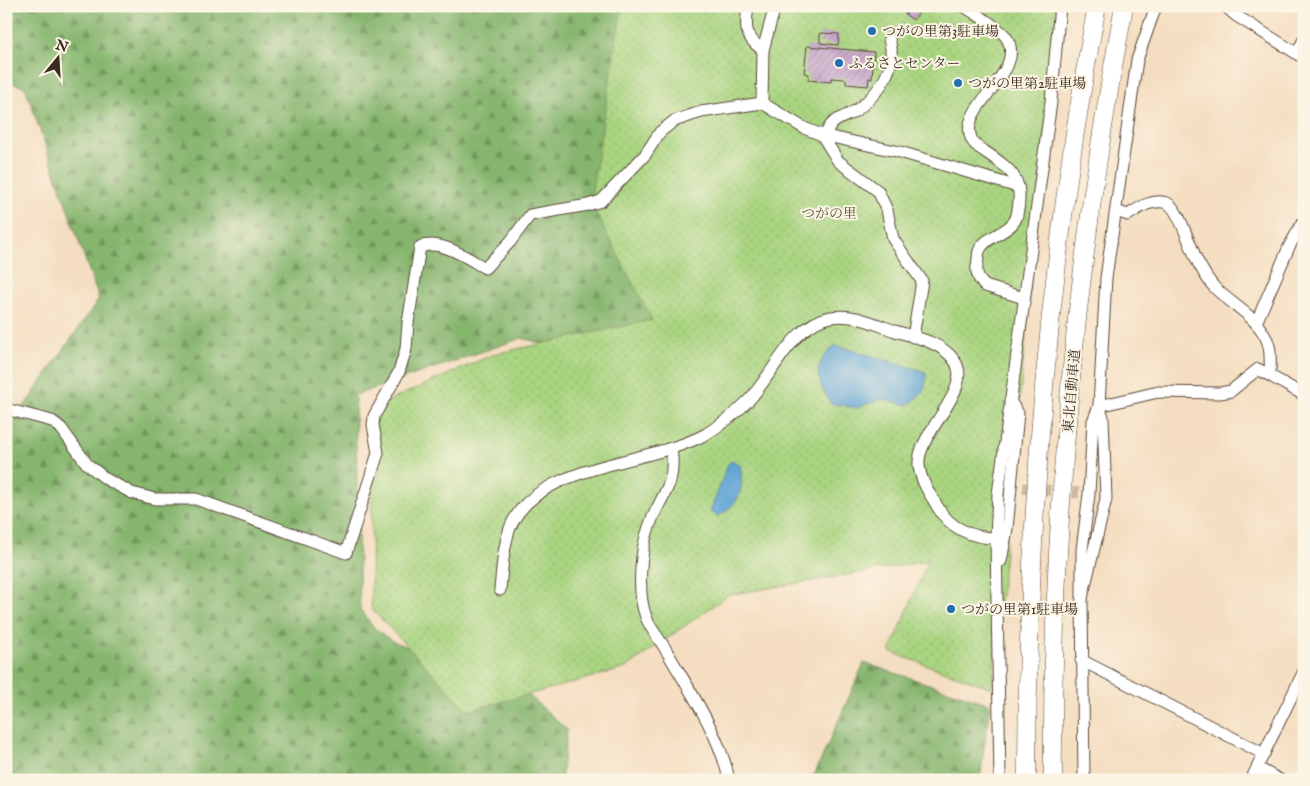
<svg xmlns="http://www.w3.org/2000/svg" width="1310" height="786" font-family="'IM FELL English','Noto Serif JP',serif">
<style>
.forest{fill:url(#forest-firs);stroke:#607046}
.park{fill:url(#park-dots);stroke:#727f4f}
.water{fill:#61a5d6;stroke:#4e687a}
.building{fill:url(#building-hatch)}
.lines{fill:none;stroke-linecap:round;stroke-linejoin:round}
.minor-tunnel{stroke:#cfb9a0;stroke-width:11;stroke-dasharray:11 5.5;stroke-linecap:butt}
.minor-casing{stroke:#574536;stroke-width:13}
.highway-casing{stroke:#574536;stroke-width:19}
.minor{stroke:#fff;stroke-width:11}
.highway{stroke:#fff;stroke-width:18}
.poi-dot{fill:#1f6fb2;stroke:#fcf5e5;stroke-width:2}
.labels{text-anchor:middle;stroke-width:4;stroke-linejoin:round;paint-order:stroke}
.poi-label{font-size:14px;fill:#3b2a1e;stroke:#fcf5e5;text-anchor:start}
.park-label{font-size:14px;fill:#565436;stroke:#fcf5e5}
.street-label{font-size:14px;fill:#3b2a1e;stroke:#fcf5e5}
</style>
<defs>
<pattern id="forest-firs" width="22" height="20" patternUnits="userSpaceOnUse" patternTransform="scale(1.25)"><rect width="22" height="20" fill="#86b66e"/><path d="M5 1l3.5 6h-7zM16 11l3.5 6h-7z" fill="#6f945a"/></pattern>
<pattern id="park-dots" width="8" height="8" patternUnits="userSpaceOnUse" patternTransform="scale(1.25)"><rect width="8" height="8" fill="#a9d480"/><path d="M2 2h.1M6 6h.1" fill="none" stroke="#92b66e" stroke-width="1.8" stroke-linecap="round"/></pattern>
<pattern id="building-hatch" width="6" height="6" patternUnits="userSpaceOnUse" patternTransform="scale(1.25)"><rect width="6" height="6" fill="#c4a1ca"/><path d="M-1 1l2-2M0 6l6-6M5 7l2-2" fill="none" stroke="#a083a3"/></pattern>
</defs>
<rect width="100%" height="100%" fill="#fcf5e5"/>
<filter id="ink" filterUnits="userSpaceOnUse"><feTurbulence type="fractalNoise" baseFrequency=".02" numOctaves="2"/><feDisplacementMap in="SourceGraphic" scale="10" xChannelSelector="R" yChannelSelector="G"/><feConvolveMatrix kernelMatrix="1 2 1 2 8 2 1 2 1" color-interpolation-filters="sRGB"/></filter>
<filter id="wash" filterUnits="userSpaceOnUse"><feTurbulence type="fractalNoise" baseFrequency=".0096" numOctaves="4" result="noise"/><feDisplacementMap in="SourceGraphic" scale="20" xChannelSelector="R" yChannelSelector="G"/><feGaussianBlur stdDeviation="1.12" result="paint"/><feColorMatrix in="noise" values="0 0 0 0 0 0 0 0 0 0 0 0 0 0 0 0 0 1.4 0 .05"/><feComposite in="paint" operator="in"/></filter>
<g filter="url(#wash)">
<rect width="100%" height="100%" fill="#f4ddc0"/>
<g class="forest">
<polygon points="6,6 628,6 676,379 522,338 355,395 360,609 373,627 392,641 421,653 486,656 567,730 561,780 6,780 6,432 99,299 25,87 6,81"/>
<polygon points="864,663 990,704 980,780 812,780"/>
</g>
<polygon class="park" points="622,6 1057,6 992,688 890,652 928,561 728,595 626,668 468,711 371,608 372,408 494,354 652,320 590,202"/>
<g class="water">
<path d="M 835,345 L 926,372 C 928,389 920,397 907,405 L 881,399 L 857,408 L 830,403 C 816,376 811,367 835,345 Z"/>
<path d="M 732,460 L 740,465 C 744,490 741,503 718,516 L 710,512 L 728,464 Z"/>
</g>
<g id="blocks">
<g class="building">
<polygon points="912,6 920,12 913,20 905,14"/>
<polygon points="820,33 839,34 838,45 820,43"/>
<polygon points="807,46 874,52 872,79 869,78 868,86 846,84 846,79 831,78 831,82 808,80 809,74 804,73"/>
</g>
</g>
</g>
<g filter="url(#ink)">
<use href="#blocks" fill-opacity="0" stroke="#574536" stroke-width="1"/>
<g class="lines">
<polyline class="minor-tunnel" points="1023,488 1079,493"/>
<g class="minor-casing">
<g id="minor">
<path d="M 748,6 C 745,27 744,37 763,50"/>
<path d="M 964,6 C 975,14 999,27 1006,37 C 1029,72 958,105 971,138 C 973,144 979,148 984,151 C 1012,170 1025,179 1017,215 C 1013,233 985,235 979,251 C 978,255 978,261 977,266 C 976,273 979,281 985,286 L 1024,298"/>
<polyline points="1225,6 1235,15 1304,58"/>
<polyline points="1297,54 1304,39"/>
<polyline points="762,103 763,50 775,6"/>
<polyline points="822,135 900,152 1018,187"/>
<path d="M 826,135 C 830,118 846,118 858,109 C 880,92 898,67 889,39"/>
<path d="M 1116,211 L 1128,215 C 1139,208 1153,198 1167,203 C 1180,208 1191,252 1200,266 C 1204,273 1209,282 1215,288 C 1232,305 1255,315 1266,338 C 1272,348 1270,363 1270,375"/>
<polyline points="1256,323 1289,247 1304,220"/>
<polyline points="1099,406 1158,392 1220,393 1231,391 1258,369 1304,395"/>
<path d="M 6,409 L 52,421 L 61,428 L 87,464 L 106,479 L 132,493 L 155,499 L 196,499 L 346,553 L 378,453 L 373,425 L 374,416 L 399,372 L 406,349 L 408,323 L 420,247 C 441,239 467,258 485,268 L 510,242 L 530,215 L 588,205 L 601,201 L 645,155 L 660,132 L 674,121 L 701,112 L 762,103 L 804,128 L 822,135 L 838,161 L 878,191 L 887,210 L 893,239 L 922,281 L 913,337"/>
<path d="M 671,448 C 677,488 660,494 649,527 C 640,550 637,594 646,617 C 650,629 660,639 666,650 C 688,688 721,736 729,780"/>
<polyline points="1001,561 1007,529 1018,413 1010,401"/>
<path d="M 500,590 C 502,569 503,548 510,528 C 535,463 650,465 706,434 C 721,425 736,413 748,401 C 774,374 792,324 831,317 C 853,313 875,324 895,331 C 915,337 941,342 954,360 C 976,389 916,433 919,465 C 920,480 930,494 937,506 C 949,528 972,538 996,538"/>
<polyline points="1082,598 1082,550 1089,494 1093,421 1099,406 1106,278 1137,60 1156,6"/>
<polyline points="1081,660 1264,754"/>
<polyline points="1258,768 1280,780"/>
<polyline points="1000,780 996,538 998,494 1051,102 1060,6"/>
<polyline points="1084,780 1082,598 1106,499 1103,417 1099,406"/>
<polyline points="1251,780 1304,671"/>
</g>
</g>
<g class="highway-casing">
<g id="highway">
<path d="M 1027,780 C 1027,521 1048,260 1097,6"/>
<path d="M 1053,780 C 1051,521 1076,260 1124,6"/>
</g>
</g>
<use href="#minor" class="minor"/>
<use href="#highway" class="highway"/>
</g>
</g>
<g class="poi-dot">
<circle cx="872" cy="31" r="5"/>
<circle cx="839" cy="63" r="5"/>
<circle cx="958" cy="83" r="5"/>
<circle cx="951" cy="609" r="5"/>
</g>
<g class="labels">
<g class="poi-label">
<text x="882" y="36">つがの里第3駐車場</text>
<text x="849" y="68">ふるさとセンター</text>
<text x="968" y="88">つがの里第2駐車場</text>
<text x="961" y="614">つがの里第1駐車場</text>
</g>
<g class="park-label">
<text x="829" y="218">つがの里</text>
</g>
<g class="street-label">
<text transform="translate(1071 391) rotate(-85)" y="5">東北自動車道</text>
</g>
</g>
<rect width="1310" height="786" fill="none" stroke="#fcf5e5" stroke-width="25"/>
<g transform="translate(58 58) rotate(18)" stroke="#fcf5e5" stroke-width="4" paint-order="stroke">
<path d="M0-4L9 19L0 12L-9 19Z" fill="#3b2a1e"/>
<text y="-8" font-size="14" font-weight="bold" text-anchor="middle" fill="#3b2a1e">N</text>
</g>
</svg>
